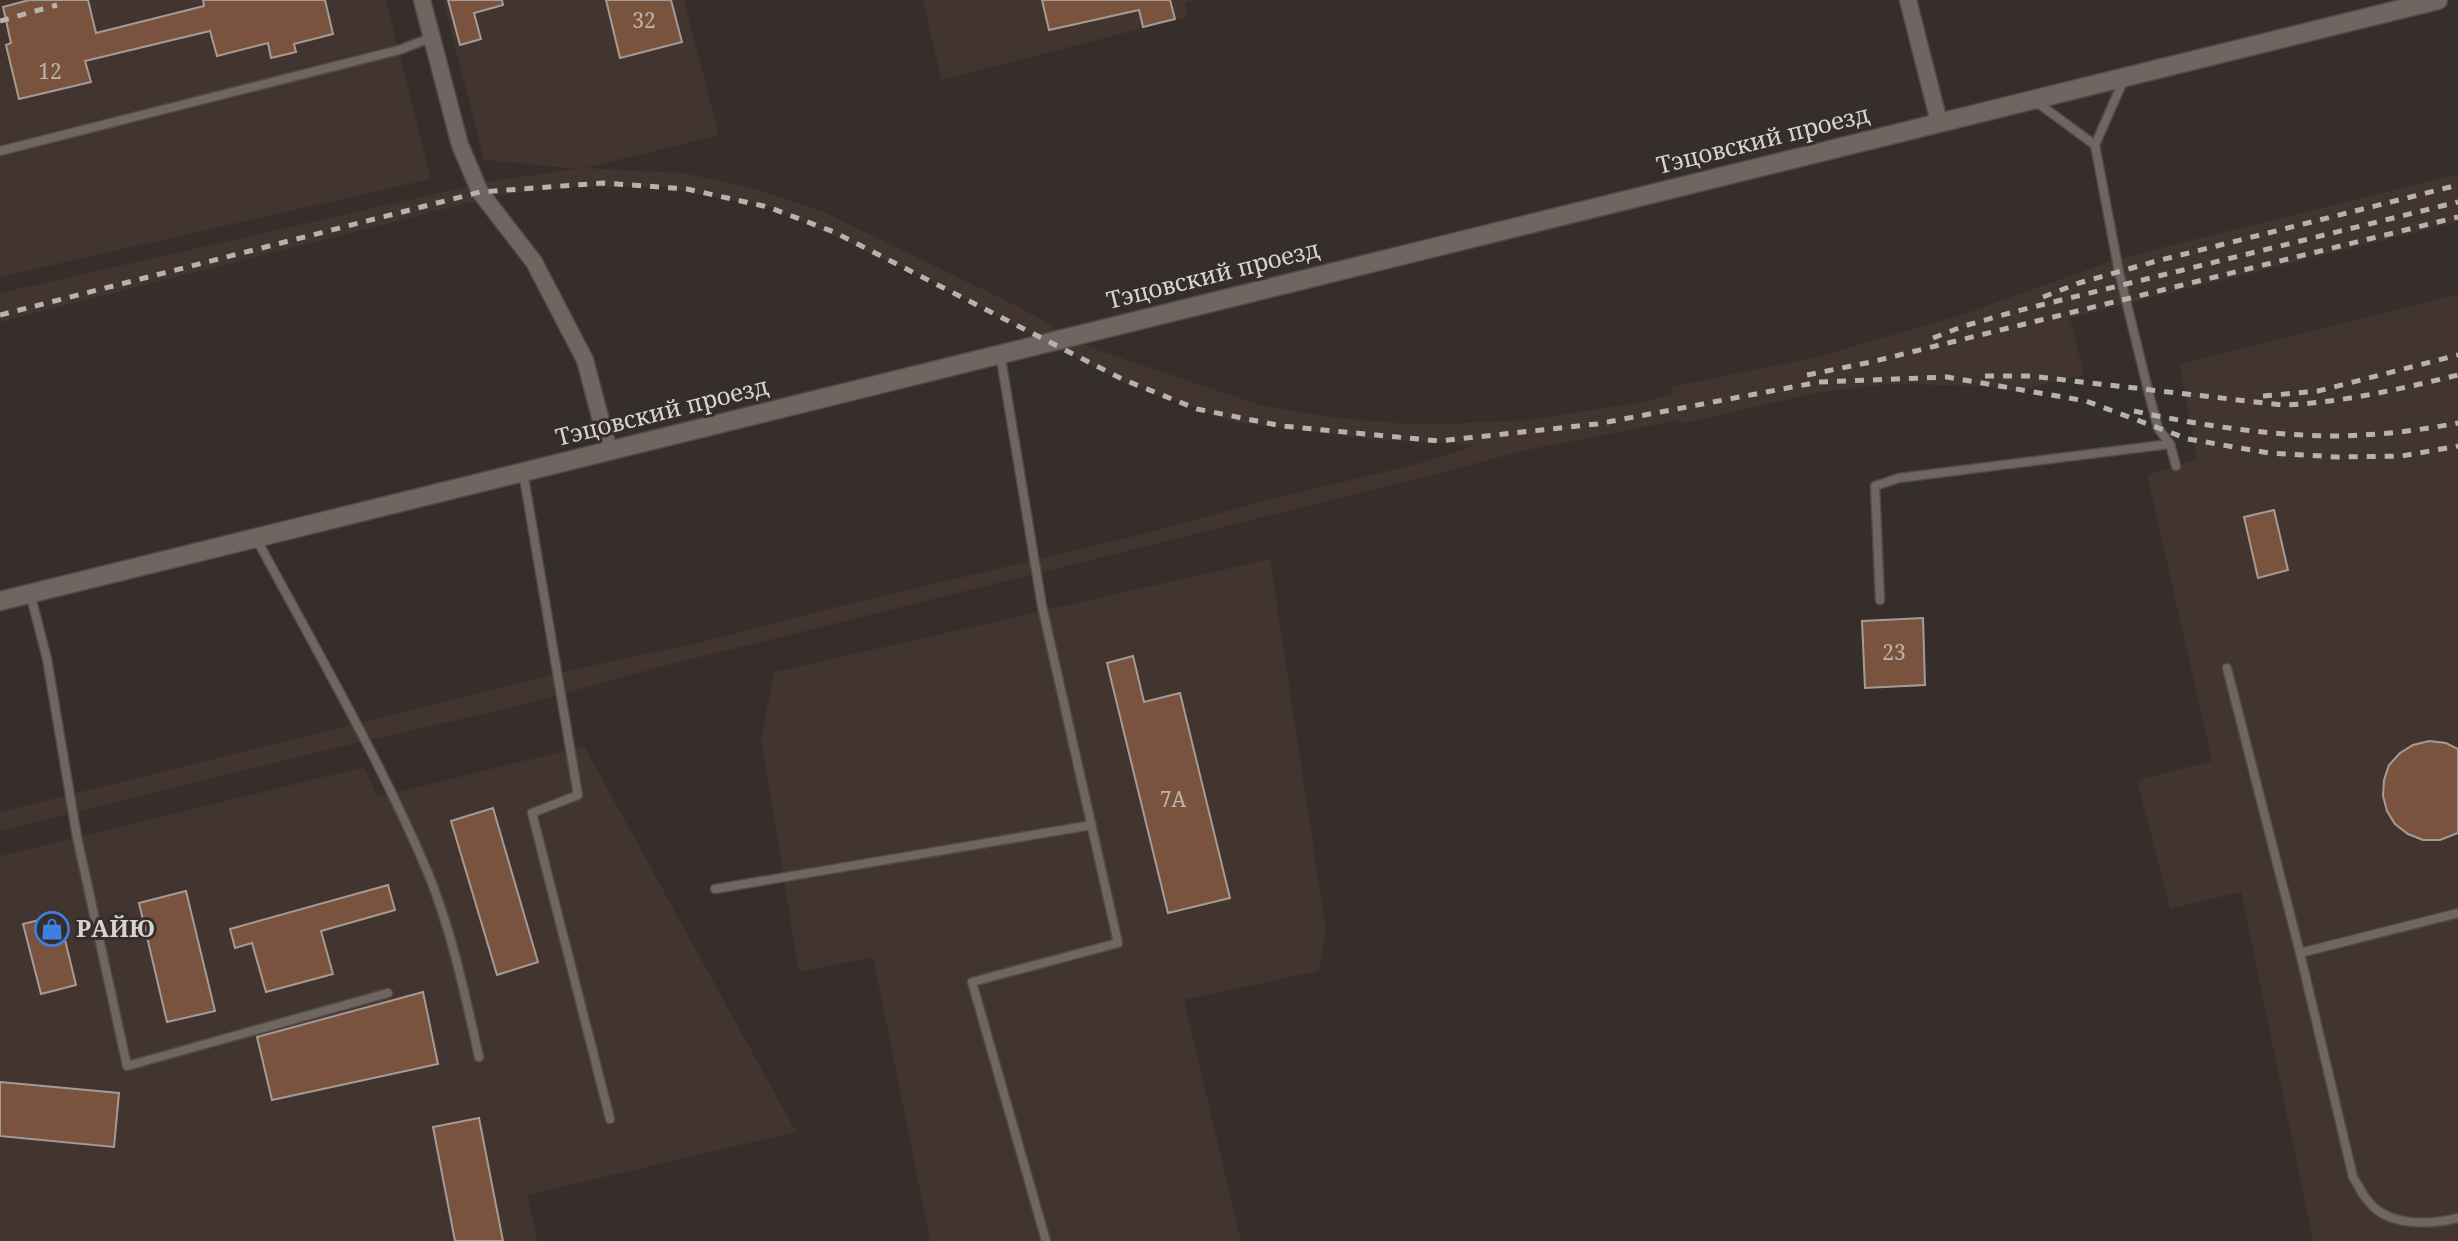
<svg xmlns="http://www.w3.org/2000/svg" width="2458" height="1241" font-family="'Noto Serif',serif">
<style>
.built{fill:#42342e}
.building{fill:#7a533f;stroke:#a59b96;stroke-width:2}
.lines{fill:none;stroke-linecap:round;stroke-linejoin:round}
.lane-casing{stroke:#514b47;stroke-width:11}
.street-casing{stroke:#514b47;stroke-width:19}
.secondary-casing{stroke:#514b47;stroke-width:21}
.lane{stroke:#6f6662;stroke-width:8}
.street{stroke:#6f6662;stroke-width:16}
.secondary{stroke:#6f6662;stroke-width:18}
.rail{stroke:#b8b2af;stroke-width:5;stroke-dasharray:9 9;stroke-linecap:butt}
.labels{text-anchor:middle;stroke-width:6;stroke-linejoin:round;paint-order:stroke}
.number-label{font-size:21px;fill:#c0b3ac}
.street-label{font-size:24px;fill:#d8d3d0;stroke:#352e2a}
.poi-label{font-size:24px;font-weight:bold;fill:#d8d3d0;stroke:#352e2a;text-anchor:start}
</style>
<rect width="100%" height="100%" fill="#352e2a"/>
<g class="built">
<polygon points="0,0 386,0 431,179 0,277"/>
<polygon points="443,0 684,0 719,135 585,168 683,173 749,187 824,212 1019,307 1089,347 1263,406 1331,417 1407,424 1446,424 1528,420 1643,402 1672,394 1671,387 1817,357 1964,314 2106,263 2168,246 2458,174 2458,222 2070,318 2084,374 2018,391 1985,386 1889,384 1821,392 1681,424 1679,420 1522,451 1448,471 652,669 522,705 327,750 0,831 0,812 572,670 706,641 824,610 1143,534 1267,500 1413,465 1478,445 1370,439 1234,422 1129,385 919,275 770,207 661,187 577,187 499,195 0,322 0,293 492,181 577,169 484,160"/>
<polygon points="923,0 1195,0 1185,3 1187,17 941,80"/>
<polygon points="2458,294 2458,1241 2313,1241 2241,892 2170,909 2137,780 2212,761 2147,475 2197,459 2179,364"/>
<polygon points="1270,559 1326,930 1319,971 1184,1000 1241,1241 930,1241 873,957 799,972 761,740 774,672"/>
<polygon points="584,746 796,1132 527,1195 538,1241 0,1241 0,856 364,767 378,797"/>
</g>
<g class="building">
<polygon points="29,0 88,0 96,33 204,6 203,0 325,0 333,34 294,44 296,52 271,58 268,43 217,56 210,31 85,61 91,82 19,99 6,45 11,43 3,7"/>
<polygon points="448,0 502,0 503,5 474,13 481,39 460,45"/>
<polygon points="606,0 671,0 682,42 620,58"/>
<polygon points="1042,0 1170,0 1175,19 1143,27 1139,10 1049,30"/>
<polygon points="2274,510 2288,570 2258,578 2244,517"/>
<polygon points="1923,618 1925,685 1865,688 1862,621"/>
<polygon points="1133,656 1144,702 1180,693 1230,898 1168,913 1107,663"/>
<polygon points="2429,741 2446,743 2458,749 2458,833 2440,840 2423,840 2408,834 2395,824 2387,811 2383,796 2384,780 2389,765 2400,753 2413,745"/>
<polygon points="493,808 538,962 497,975 451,821"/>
<polygon points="388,885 395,910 321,931 333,974 266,992 252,943 235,948 230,929"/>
<polygon points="186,891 215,1011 167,1022 139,903"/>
<polygon points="59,915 76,985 41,994 23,924"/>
<polygon points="423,992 438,1064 272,1100 257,1037"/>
<polygon points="0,1082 119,1093 114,1147 0,1136"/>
<polygon points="479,1118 503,1241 455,1241 433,1127"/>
</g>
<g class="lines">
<g class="lane-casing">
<g id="lane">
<polyline points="2124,79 2095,145 2119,272 2148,390 2158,428 2170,444 2176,466"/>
<polyline points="2035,101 2095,145"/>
<polyline points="0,151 399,50 433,37"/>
<polyline points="1000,353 1042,606 1118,943 972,982 1046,1241"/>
<polyline points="523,472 578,795 532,813 610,1119"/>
<path d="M 256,538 C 315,648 379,757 428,873 C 452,932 465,995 479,1057"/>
<polyline points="30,593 47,659 77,837 127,1066 388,993"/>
<polyline points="1880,600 1875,486 1899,478 2170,444"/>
<polyline points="2227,668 2300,953 2458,913"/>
<polyline points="715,889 1092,825"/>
<path d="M 2300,953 L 2353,1177 C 2358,1185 2362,1194 2368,1201 C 2388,1227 2430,1225 2458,1218"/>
</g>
</g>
<g class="street-casing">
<g id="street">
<polyline points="422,0 460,145 480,192 534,262 585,360 609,451"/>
<polyline points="1908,0 1939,122"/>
</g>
</g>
<g class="secondary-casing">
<polyline id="secondary" points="0,601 2438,0"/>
</g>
<use href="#lane" class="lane"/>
<use href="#street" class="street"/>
<use href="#secondary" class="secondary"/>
<g class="rail">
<polyline points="0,21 57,5"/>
<polyline points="2043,297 2079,283 2153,262 2458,185"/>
<polyline points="0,315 480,192 603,183 687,189 768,207 834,232 1122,379 1197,409 1282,426 1439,441 1597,424 1819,382 1947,377 2086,401 2188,439 2269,453 2337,457 2402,456 2458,446"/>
<polyline points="1933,338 1964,326 2017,311 2458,202"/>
<polyline points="1807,375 1871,362 2458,217"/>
<path d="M 1985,376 L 2030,376 L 2282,405 C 2341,403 2400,389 2458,375"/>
<polyline points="2263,396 2318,391 2458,355"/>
<path d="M 2134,411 C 2198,425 2265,435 2330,436 C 2373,436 2416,431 2458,423"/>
</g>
</g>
<defs>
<g id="shop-ring" transform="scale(1.75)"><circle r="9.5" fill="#352e2a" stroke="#3f7fe0" stroke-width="1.5"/><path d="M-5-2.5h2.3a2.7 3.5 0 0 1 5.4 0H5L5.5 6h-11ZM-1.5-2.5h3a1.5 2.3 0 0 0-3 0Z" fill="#3f7fe0"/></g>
</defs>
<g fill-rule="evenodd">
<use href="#shop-ring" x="52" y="929"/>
</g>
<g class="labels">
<g class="number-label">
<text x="644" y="28">32</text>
<text x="50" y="79">12</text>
<text x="1894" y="660">23</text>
<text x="1173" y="807">7А</text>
</g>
<g class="street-label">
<text transform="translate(1763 140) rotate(-14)" y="8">Тэцовский проезд</text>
<text transform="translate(1213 275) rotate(-14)" y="8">Тэцовский проезд</text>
<text transform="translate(662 412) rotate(-14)" y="8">Тэцовский проезд</text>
</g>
<g class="poi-label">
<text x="76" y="937">РАЙЮ</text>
</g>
</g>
</svg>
